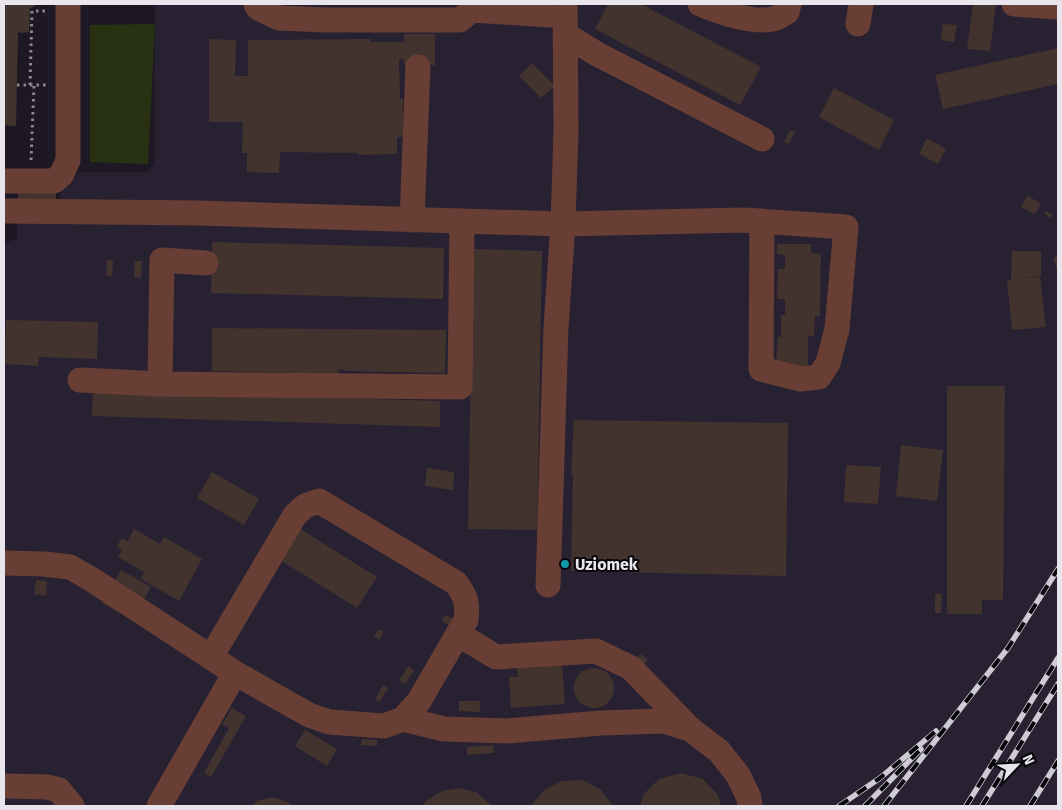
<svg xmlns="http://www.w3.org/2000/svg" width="1062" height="810" font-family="'Fira Sans',sans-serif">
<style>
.built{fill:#282132}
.green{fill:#283212}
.building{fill:#42332e}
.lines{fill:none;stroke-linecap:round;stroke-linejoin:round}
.path{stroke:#8b8791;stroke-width:3;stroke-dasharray:2.5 4;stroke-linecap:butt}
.minor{stroke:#693f35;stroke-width:25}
.rail-casing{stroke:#cfcbd4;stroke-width:5.5}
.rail{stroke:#07050a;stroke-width:4;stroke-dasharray:11;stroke-linecap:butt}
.culture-dot{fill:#0f9aa8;stroke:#07050a;stroke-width:2}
.labels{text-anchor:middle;stroke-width:4;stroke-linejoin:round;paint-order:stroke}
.poi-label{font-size:16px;font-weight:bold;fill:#e8e5ed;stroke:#07050a;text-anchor:start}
</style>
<rect width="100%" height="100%" fill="#1d1824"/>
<polygon class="built" points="155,4 1058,4 1058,806 4,806 4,243 17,239 17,204 59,205 62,187 72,181 80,172 147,172 154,165"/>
<polygon class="green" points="155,24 148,164 90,162 90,25"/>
<g class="building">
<polygon points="4,4 34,4 34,7 30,8 29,32 20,33 18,31 16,126 4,125"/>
<polygon points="608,4 641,4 761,67 740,105 595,29"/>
<polygon points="973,4 996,4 990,51 967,49"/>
<polygon points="943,24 957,25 954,42 941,40"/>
<polygon points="404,34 435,34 435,65 404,65 404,59 399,59 400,99 403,99 403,137 397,137 397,154 358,155 358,153 280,152 279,173 247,172 247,153 242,153 243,122 209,122 209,39 236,40 235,76 248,76 248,40 370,39 370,42 404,42"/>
<polygon points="1058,48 1058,84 943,109 935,75"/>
<polygon points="532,63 555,86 541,98 519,76"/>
<polygon points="834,88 894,120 879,150 819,117"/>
<polygon points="790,130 795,132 789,144 784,142"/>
<polygon points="927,138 946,149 938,164 919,154"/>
<polygon points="56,186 56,202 18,200 18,189"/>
<polygon points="1027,196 1041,203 1035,214 1021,207"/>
<polygon points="1046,211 1053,215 1051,218 1044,214"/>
<polygon points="212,242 444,248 443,299 211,293"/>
<polygon points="777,244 811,244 811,253 821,254 820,316 815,316 814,336 808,336 808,366 776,366 778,337 781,337 781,315 785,315 785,299 777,299 778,269 785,269 785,255 777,254"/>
<polygon points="473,249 542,251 537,530 468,529"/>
<polygon points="1012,251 1041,251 1041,276 1021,278 1040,277 1046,327 1012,330 1007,280 1011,280"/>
<polygon points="1058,256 1058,270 1053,259"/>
<polygon points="107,260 113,260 112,276 106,276"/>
<polygon points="135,261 142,261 141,278 134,277"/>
<polygon points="6,320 98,322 97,359 39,357 38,366 5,364"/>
<polygon points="212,328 446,330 445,373 345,371 345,370 339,369 339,374 212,371"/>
<polygon points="947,386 1005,386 1003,600 982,600 982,614 947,614"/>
<polygon points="93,391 440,401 440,427 92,416"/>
<polygon points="574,420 788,423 786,576 571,571 573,475 571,475"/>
<polygon points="901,445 943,450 937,501 896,496"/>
<polygon points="846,465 881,467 878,504 844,502"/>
<polygon points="427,468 454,472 453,490 425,486"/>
<polygon points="212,472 259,499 244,525 197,498"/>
<polygon points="297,527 377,577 357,608 277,558"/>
<polygon points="134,529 160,544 164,537 202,559 179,601 141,579 144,572 118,557 122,550 117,546 122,538 128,541"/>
<polygon points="121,570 151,587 132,620 102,603"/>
<polygon points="36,580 47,581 46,596 34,594"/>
<polygon points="935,594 942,594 941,613 935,613"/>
<polygon points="445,615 453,619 449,625 442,621"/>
<polygon points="379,629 384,632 379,640 374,636"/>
<polygon points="640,654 648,659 645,664 637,659"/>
<polygon points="562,664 565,704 511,708 509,677 518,677 517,667"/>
<polygon points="408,666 414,670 405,684 399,681"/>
<circle cx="594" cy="688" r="20"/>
<polygon points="383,685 388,688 380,702 375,699"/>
<polygon points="459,701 480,701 480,712 459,711"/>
<polygon points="232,708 246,716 211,777 204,773 229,728 222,724"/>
<polygon points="305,730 337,749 327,766 295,746"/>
<polygon points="362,739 377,740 377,746 361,745"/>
<polygon points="493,745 494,753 467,755 467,747"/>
<polygon points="681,773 703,779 718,795 721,806 640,806 643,795 659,779"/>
<polygon points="582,780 600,789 613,806 531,806 544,790 562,781"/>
<polygon points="459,788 476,792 492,806 422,806 427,800 442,791"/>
<polygon points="272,797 288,802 293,806 250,806 257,801"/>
</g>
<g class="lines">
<g class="path">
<polyline points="17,85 49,85"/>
<polyline points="30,85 32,11 47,11"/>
<polyline points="31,160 34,85"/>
</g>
<g class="minor">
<polyline points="256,4 258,8 279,18 324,20 460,20 472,10"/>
<polyline points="472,4 472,10 565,16"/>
<path d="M 700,4 C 719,12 756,25 776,18 C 780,17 783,14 787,12 L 789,4"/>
<polyline points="1014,4 1058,7"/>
<polyline points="858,24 861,4"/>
<polyline points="566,35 597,54 762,139"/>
<polyline points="4,181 54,181 62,174 68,160 68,4"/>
<polyline points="4,211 200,213 563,224 744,220 846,227 837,329 828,363 819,377 801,379 761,369 762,221"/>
<polyline points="412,220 418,67"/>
<polyline points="80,380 160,384 460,387 462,221"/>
<polyline points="160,384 162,260 206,263"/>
<path d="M 4,563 L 44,564 L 70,567 L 91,579 L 235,673 L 309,715 L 329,722 L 384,726 L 403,719 L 419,701 L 466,620 C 468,602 466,597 456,583 L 319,501 L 305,506 L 295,515 L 211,657"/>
<polyline points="548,585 556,328 563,224 566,129 565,4"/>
<polyline points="458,634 496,657 596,651 631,668 690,729"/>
<polyline points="403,719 444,729 507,731 601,723 664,721 690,729 719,751 738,775 749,798 750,806"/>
<polyline points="4,786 47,787 59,790 72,806"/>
<polyline points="159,806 235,673"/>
</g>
<g class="rail-casing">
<g id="rail">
<polyline points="839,806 880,778 936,731"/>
<polyline points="865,806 921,749"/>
<polyline points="884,806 1008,648 1058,569"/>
<polyline points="966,806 1058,658"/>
<polyline points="982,806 1058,684"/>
<polyline points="1030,806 1058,761"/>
</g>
</g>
<use href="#rail" class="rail"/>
</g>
<circle class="culture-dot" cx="565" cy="564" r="5"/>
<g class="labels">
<g class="poi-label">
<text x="575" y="570">Uziomek</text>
</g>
</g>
<rect width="1062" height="810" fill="none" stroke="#e8e5ed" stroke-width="10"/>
<g transform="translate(1017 765) rotate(65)" stroke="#07050a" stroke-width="4" paint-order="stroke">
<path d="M0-4L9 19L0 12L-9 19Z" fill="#e8e5ed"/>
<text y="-8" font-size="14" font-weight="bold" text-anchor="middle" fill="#e8e5ed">N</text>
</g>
</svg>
